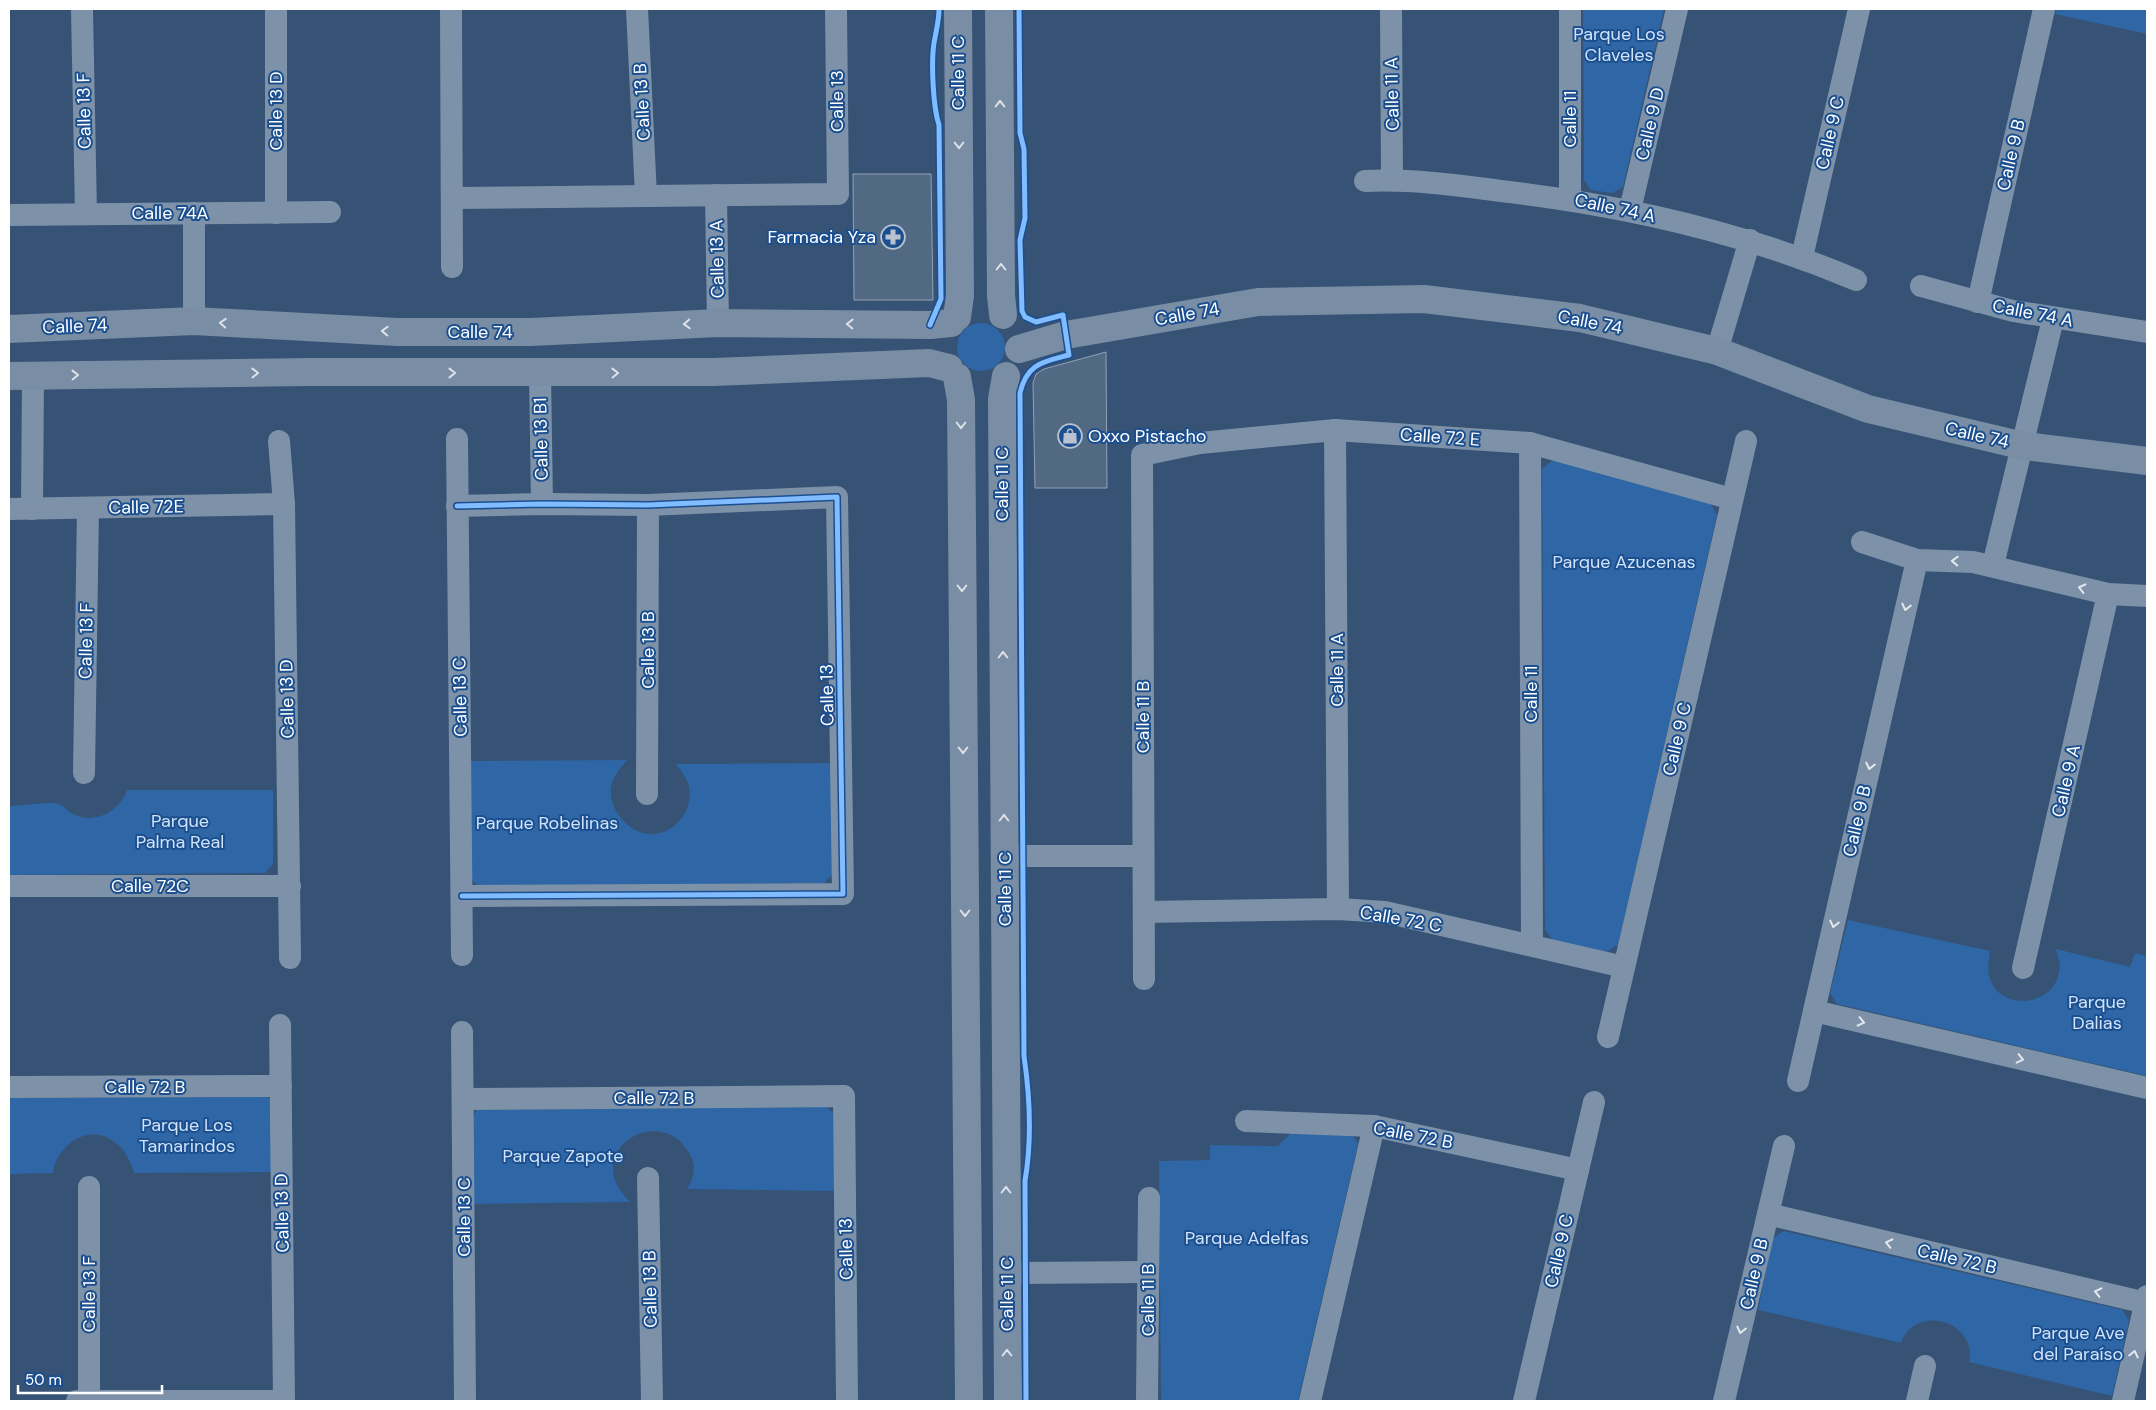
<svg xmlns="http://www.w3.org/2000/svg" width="2156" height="1410" font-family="'DM Sans',sans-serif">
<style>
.green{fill:#2f66a5}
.building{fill:#526984;stroke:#92a2b6}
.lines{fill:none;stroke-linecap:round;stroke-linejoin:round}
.street{stroke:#7d92a8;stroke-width:22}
.secondary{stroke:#798da4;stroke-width:28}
.cycleway-casing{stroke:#1b4f8f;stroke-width:8}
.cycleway{stroke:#80bcff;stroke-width:5}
.oneway{stroke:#dee2e8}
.oneway2{stroke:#e5e9ee}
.labels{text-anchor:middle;stroke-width:4;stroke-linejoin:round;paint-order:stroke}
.park-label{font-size:18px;fill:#cfe3fa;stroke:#1b4f8f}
.street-label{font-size:18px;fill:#fff;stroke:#1b4f8f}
.poi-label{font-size:18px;fill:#fff;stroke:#1b4f8f;text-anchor:end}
</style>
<rect width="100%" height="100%" fill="#365274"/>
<g class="green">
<polygon points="1583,9 1664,9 1623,187 1612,193 1591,190 1584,180"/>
<polygon points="2057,9 2147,9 2147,34 2055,14"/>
<circle cx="981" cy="347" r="24"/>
<polygon points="1553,460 1710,503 1717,515 1618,945 1606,952 1553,940 1545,930 1542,469"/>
<path d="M 627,760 C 621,767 615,774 612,783 C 605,805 627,834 651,834 C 675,834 693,811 689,787 C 687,778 681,771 676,764 L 832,763 L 833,874 L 824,883 L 478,886 L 470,878 L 468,761 Z"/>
<path d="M 127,790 L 273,790 L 273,864 L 265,873 L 9,875 L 9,806 C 21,806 48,801 59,804 C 64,806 69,813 75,815 C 96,824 120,811 127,790 Z"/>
<path d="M 1848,920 L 1990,951 C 1989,960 1987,970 1990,979 C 2001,1012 2054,1006 2059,972 C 2061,965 2058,957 2056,949 L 2130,967 L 2135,953 L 2147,956 L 2147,1076 L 1837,1004 L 1830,993 Z"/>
<path d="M 267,1097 L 276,1106 L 277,1172 L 134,1173 C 130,1161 125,1148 113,1141 C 88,1123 56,1146 53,1173 L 9,1174 L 9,1098 Z"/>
<path d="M 827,1107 L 835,1115 L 835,1191 L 687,1189 C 694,1178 697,1166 689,1153 C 664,1108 598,1140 616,1183 C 619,1190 625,1196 630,1202 L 472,1204 L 471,1119 L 477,1110 Z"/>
<polygon points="1350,1131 1358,1144 1298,1401 1161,1401 1159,1161 1210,1160 1210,1145 1278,1146 1292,1132"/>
<path d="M 1784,1231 L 2123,1310 L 2129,1321 L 2112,1396 L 1969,1362 C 1978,1321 1915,1303 1901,1343 L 1758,1310 L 1773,1238 Z"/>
</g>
<g class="building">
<polygon points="853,174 931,174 933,300 854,300"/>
<polygon points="1106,352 1107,488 1035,488 1033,383 1036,374 1044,369"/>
</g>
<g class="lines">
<g class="street">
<polyline points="82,9 86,214"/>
<polyline points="451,9 452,267"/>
<polyline points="637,9 646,196"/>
<polyline points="1391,9 1392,180"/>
<polyline points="1570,9 1570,199"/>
<path d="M 1365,181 C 1411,179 1456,185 1501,191 C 1623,205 1743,232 1856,280"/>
<polyline points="716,195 718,323"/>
<polyline points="452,198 838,194 836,9"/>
<polyline points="1630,210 1677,9"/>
<polyline points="194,213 194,321"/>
<polyline points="276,213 276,9"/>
<polyline points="9,215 330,212"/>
<polyline points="1802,257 1859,9"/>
<polyline points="1921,286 2013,311 2147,332"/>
<polyline points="1978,302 2044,9"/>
<polyline points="1717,351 1750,240"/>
<polyline points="540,373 542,504"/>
<polyline points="1335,430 1338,909"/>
<polyline points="457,439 462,955"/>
<polyline points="279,441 284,504 290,958"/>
<polyline points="1530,443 1532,945"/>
<polyline points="457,506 542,504 648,505 837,497 843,894 462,896"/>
<polyline points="9,509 284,504"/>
<polyline points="32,509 33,376"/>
<polyline points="1862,542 1917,560 1973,562 2108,594 2147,596"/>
<polyline points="1993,565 2053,319"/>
<polyline points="84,773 88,508"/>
<polyline points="647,794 648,505"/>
<polyline points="1004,856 1143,856"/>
<polyline points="9,886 290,886"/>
<polyline points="1144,912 1338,909 1385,912 1624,967"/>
<polyline points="2023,968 2108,594"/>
<polyline points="1144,979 1142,455 1200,443 1335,430 1530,443 1732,499"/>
<polyline points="1814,1011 2147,1088"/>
<polyline points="280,1025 284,1401"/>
<polyline points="462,1032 465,1401"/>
<polyline points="1608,1037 1746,441"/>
<polyline points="1798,1081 1917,560"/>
<polyline points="9,1087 281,1086"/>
<polyline points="463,1099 844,1096 847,1401"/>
<polyline points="1246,1121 1374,1126 1578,1170"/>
<polyline points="648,1178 652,1401"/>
<polyline points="89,1187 89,1400"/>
<polyline points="1768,1214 2146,1303"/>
<polyline points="1007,1273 1148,1272"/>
<polyline points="77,1401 284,1401"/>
<polyline points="1147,1401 1149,1198"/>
<polyline points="1310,1401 1374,1126"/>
<polyline points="1524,1401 1594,1102"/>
<polyline points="1724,1401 1784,1146"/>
<polyline points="1917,1401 1925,1366"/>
<polyline points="2123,1401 2147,1296"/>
</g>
<g class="secondary">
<polyline points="999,9 1001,295 1003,315"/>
<polyline points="957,317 960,296 958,9"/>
<polyline points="9,329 194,321 397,332 531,332 718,323 930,325 951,323"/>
<polyline points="1019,349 1066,335 1258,302 1424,299 1580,318 1717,351 1868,409 2024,446 2147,461"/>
<polyline points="9,376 310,372 714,372 929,363 949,368"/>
<polyline points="1006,376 1002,399 1008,1401"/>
<polyline points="957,377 961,400 969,1401"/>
</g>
<g class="cycleway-casing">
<g id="cycleway">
<path d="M 1019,9 L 1020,133 L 1024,149 L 1025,218 L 1020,240 L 1022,311 L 1025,317 L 1036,322 L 1063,315 L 1069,355 C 1043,362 1027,363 1020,393 L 1024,1056 C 1030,1097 1032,1140 1025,1181 L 1026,1401"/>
<path d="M 930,325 L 941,299 L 939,125 C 933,107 931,63 934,43 C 936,31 939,21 939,9"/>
<polyline points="457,506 542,504 648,505 837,497 843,894 462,896"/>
</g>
</g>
<use href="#cycleway" class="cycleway"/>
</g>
<defs><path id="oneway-chevron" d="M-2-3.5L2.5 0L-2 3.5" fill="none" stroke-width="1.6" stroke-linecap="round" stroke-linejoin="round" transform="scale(1.25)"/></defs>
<g class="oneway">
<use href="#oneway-chevron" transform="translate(1000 104) rotate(-90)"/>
<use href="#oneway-chevron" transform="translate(959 145) rotate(90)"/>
<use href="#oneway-chevron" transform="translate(1001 267) rotate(-90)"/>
<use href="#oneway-chevron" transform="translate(223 323) rotate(-176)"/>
<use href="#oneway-chevron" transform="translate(687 324) rotate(177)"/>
<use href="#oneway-chevron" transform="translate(850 324) rotate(-179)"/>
<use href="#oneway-chevron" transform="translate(385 331) rotate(-178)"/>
<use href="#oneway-chevron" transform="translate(255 373) rotate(-1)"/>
<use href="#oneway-chevron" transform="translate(452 373)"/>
<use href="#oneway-chevron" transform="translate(615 373) rotate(-1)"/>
<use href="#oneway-chevron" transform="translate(75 375) rotate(-1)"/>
<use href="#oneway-chevron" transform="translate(961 425) rotate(90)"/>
<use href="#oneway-chevron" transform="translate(962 588) rotate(90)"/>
<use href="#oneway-chevron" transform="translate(1003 655) rotate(-90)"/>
<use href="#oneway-chevron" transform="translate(963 750) rotate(90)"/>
<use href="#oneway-chevron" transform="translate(1004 818) rotate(-90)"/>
<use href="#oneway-chevron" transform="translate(965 913) rotate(90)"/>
<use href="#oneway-chevron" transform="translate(1006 1190) rotate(-90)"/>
<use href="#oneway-chevron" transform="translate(1007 1353) rotate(-90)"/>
</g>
<g class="oneway2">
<use href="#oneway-chevron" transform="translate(1955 561) rotate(-178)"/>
<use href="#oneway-chevron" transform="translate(2082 588) rotate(-166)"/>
<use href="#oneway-chevron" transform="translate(1906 607) rotate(103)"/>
<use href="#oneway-chevron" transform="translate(1870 766) rotate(103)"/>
<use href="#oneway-chevron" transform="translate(1834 924) rotate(103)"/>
<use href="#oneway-chevron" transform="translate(1861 1022) rotate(13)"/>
<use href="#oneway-chevron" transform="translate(2020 1059) rotate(13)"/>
<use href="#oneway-chevron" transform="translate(1889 1243) rotate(-167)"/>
<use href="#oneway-chevron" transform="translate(2098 1292) rotate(-167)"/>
<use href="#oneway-chevron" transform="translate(1741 1330) rotate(103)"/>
<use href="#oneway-chevron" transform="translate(2134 1354) rotate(-77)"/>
</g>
<defs>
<g id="pharmacy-ring" transform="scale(1.25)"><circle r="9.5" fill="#1b4f8f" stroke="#b9c2ce" stroke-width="1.5"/><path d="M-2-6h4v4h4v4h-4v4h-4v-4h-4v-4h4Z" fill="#b9c2ce"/></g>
<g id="shop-ring" transform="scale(1.25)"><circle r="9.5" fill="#1b4f8f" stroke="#b9c2ce" stroke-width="1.5"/><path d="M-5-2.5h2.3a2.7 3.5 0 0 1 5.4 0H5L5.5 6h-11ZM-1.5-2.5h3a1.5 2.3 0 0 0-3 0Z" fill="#b9c2ce"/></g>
</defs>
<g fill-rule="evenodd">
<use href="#pharmacy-ring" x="893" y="237"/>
<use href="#shop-ring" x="1070" y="436"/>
</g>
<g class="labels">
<g class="park-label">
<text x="1619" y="40">Parque Los<tspan x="1619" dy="21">Claveles</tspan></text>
<text x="1624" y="568">Parque Azucenas</text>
<text x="180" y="827">Parque<tspan x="180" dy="21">Palma Real</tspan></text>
<text x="547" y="829">Parque Robelinas</text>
<text x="2097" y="1008">Parque<tspan x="2097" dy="21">Dalias</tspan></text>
<text x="187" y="1131">Parque Los<tspan x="187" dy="21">Tamarindos</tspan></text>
<text x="563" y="1162">Parque Zapote</text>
<text x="1247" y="1244">Parque Adelfas</text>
<text x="2078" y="1339">Parque Ave<tspan x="2078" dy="21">del Paraíso</tspan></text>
</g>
<g class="street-label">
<text transform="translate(958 73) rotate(-90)" y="6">Calle 11 C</text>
<text transform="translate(1392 94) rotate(-91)" y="6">Calle 11 A</text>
<text transform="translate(837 101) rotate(-90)" y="6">Calle 13</text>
<text transform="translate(642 102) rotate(-93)" y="6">Calle 13 B</text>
<text transform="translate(84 111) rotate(-91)" y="6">Calle 13 F</text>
<text transform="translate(276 111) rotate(-90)" y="6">Calle 13 D</text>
<text transform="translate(1570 119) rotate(-90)" y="6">Calle 11</text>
<text transform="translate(1650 124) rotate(-77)" y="6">Calle 9 D</text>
<text transform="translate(1830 133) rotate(-77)" y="6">Calle 9 C</text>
<text transform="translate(2011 155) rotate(-77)" y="6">Calle 9 B</text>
<text transform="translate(1615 208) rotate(12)" y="6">Calle 74 A</text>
<text x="170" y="219">Calle 74A</text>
<text transform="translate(717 259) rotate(-91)" y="6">Calle 13 A</text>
<text transform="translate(2033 313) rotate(11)" y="6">Calle 74 A</text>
<text transform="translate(1187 314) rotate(-10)" y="6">Calle 74</text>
<text transform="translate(1590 322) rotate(11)" y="6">Calle 74</text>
<text transform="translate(75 326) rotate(-2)" y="6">Calle 74</text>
<text x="480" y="338">Calle 74</text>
<text transform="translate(1977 435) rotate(13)" y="6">Calle 74</text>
<text transform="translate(1440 437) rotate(4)" y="6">Calle 72 E</text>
<text transform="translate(541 439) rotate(-91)" y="6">Calle 13 B1</text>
<text transform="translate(1002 484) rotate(-90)" y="6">Calle 11 C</text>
<text transform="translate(146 507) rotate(-1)" y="6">Calle 72E</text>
<text transform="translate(86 641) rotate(-89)" y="6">Calle 13 F</text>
<text transform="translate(648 650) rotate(-90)" y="6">Calle 13 B</text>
<text transform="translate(1337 670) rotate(-90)" y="6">Calle 11 A</text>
<text transform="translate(1531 694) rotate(-90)" y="6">Calle 11</text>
<text transform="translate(827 695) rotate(-91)" y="6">Calle 13</text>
<text transform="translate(460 697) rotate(-91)" y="6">Calle 13 C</text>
<text transform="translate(287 699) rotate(-91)" y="6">Calle 13 D</text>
<text transform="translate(1143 717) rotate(-90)" y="6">Calle 11 B</text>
<text transform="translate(1677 739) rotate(-77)" y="6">Calle 9 C</text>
<text transform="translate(2066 781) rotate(-77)" y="6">Calle 9 A</text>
<text transform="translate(1857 821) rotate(-77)" y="6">Calle 9 B</text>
<text x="150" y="892">Calle 72C</text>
<text transform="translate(1005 889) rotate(-90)" y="6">Calle 11 C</text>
<text transform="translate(1401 919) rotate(10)" y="6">Calle 72 C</text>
<text x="145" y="1093">Calle 72 B</text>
<text x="654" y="1104">Calle 72 B</text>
<text transform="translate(1413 1135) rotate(11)" y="6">Calle 72 B</text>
<text transform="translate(282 1213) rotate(-91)" y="6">Calle 13 D</text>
<text transform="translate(464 1217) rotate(-90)" y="6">Calle 13 C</text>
<text transform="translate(846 1249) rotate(-91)" y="6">Calle 13</text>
<text transform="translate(1559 1251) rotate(-77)" y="6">Calle 9 C</text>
<text transform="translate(1957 1259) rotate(13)" y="6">Calle 72 B</text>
<text transform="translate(1754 1274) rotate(-77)" y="6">Calle 9 B</text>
<text transform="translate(650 1289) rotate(-91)" y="6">Calle 13 B</text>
<text transform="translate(89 1294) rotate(-90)" y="6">Calle 13 F</text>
<text transform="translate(1007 1294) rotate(-90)" y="6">Calle 11 C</text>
<text transform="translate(1148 1300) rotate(-90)" y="6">Calle 11 B</text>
</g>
<g class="poi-label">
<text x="876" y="243">Farmacia Yza</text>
<text x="1088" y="442" text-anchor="start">Oxxo Pistacho</text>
</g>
</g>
<rect width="2156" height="1410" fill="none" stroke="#ffffff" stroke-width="20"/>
<path d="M18 1385v8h144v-8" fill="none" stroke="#ffffff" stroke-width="2.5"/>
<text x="25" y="1385" font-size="15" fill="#ffffff" stroke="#1b4f8f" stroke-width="4" paint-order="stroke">50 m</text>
</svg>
